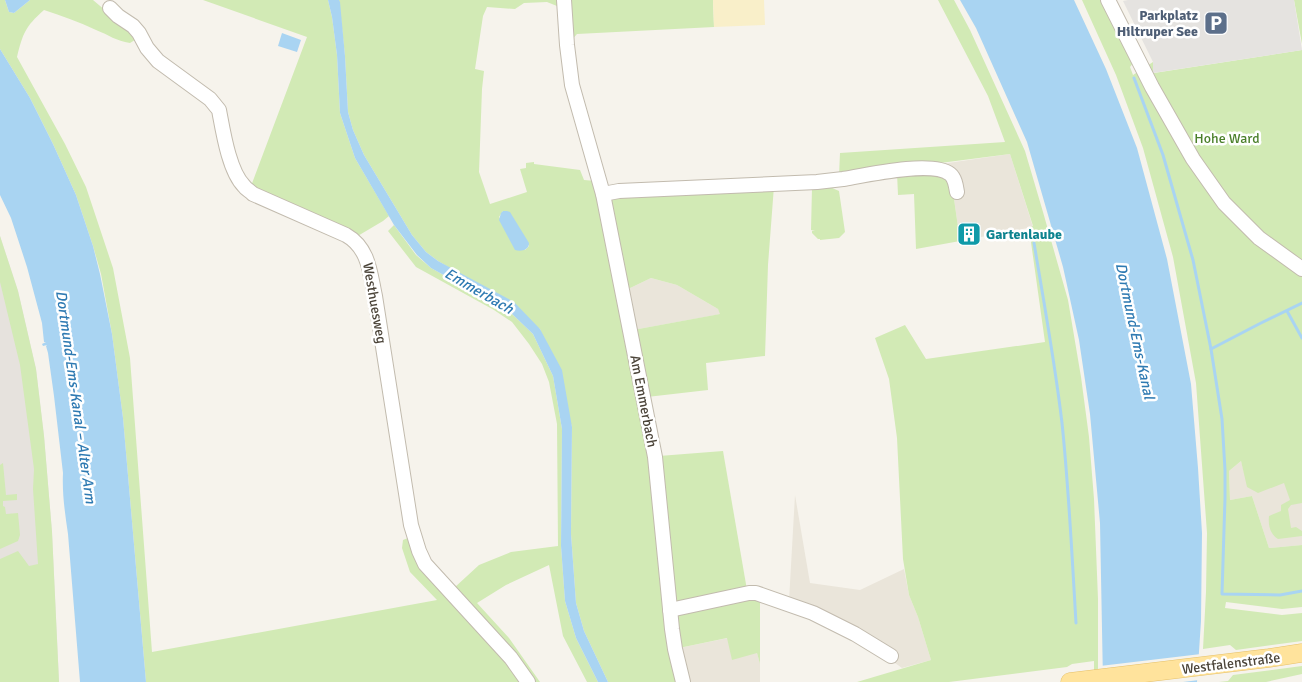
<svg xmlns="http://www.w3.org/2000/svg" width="1302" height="682" font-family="Signika,sans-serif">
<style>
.residential{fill:#eae5da}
.industrial{fill:#e6e2dd}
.green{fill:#d2eab5;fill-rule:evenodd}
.sand{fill:#f9efc9}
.parking{fill:#e5e3e0}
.water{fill:#a9d4f2}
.pier{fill:#f6f3ec}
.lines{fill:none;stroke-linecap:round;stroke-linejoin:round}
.stream{stroke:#a9d4f2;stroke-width:3}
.minor-casing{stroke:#c2bbae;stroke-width:16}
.major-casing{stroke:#e6c16a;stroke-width:19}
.minor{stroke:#fff;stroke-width:14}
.major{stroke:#ffe39c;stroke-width:18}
.labels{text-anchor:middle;stroke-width:5;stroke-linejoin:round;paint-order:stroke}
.service-label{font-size:14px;font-weight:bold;fill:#4e5e75;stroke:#fff;text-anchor:end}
.park-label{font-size:14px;fill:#4a7f2a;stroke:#fff}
.culture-label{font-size:14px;font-weight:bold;fill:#0d838f;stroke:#fff;text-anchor:start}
.street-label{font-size:14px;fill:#4b4439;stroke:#fff}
.water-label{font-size:15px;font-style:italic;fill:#2e7ab2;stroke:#fff}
</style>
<rect width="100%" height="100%" fill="#f6f3ec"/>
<g class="residential">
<polygon points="1010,154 1033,227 960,241 953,192 941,164"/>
<polygon points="651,278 677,285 718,309 721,314 633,330 626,290"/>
<polygon points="1241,461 1248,487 1302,470 1302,545 1269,548 1252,496 1230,500 1229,471"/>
<polygon points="795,495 810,583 860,590 904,569 909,595 918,617 931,660 902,668 877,650 789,601"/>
<polygon points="728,638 757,653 760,664 760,682 688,682 679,648"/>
</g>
<polygon class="industrial" points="0,236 18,291 36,369 44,436 52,532 59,682 0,682"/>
<g class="green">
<path d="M 0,0 L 5,0 L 9,12 L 14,13 L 30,0 L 93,0 L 138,38 L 130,43 C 116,41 109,35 96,30 C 79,22 62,16 44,10 C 25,27 23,33 17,57 L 65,144 L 86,187 L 113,268 L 130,358 L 152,652 L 437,600 L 410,572 L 402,548 L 403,540 L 408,538 L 523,682 L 146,682 L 123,418 L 112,334 L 101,274 L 93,246 L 76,195 L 53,144 L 30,98 L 0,49 Z"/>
<polygon points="203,0 328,0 332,17 337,55 340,113 355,158 389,216 383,221 356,237 251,186 307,37"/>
<path d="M 339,0 L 562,0 L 562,8 L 547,2 L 524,3 L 515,9 L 487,7 L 483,16 L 475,69 L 484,71 L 482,89 L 479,172 L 490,204 L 527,192 L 520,169 L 526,168 L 526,163 L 534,162 L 534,164 L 580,170 L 584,180 L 596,181 L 650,456 L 678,682 L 608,682 L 584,631 L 576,603 L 571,534 L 572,427 L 540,329 L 450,268 L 438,261 L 426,252 L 412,235 L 364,155 L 353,130 L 348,112 L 345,56 ZM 503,211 L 529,246 L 525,250 L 499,217 Z"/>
<polygon points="566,0 713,0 714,27 577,34 569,43"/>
<polygon points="938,0 954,0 970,30 1025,151 1043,212 1068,300 1081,377 1089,437 1094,499 1098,599 1098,682 1094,682 1094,661 1072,664 1067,667 949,682 857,682 931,660 918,617 909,595 903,559 897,438 889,379 875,338 905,325 926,359 1045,342 1029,228 1033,226 1010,154 839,176 840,153 1005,142 988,96"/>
<path d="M 1082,0 L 1102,0 L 1134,62 L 1130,67 L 1133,75 L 1153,62 L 1154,73 L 1302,50 L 1302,503 L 1291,505 L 1288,509 L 1291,528 L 1296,527 L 1302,531 L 1302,536 L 1278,539 C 1270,534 1268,525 1269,516 L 1281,511 L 1281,505 L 1290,500 L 1284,483 L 1258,493 L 1247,487 L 1241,461 L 1229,471 L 1230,500 L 1252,496 L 1269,548 L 1302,545 L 1302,607 L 1282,609 L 1226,602 L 1225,608 L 1282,615 L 1302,613 L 1302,641 L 1236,650 L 1230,645 L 1203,649 L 1206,592 L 1207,533 L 1196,383 L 1173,257 L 1143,148 L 1116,75 Z"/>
<polygon points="1294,0 1302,0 1302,46 1302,44"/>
<polygon points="897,173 946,176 953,192 960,241 916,249 914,194 898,195"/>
<polygon points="774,186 768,265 765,356 706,363 708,390 647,397 633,330 720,314 718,309 677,285 651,278 626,290 611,200 616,194"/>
<polygon points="830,187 839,191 845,232 839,238 820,240 820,239 818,239 812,233 812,231 815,231 811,230 812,188"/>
<polygon points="394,225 416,255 431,268 510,312 533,334 553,376 562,429 561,546 565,601 576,638 598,682 587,682 563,636 549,565 506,585 477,603 509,638 540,682 533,682 454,588 479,565 511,552 558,546 557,424 549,382 542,364 529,344 512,322 494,310 416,267 388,231"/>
<polygon points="0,236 18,291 36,369 44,436 52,532 59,682 0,682 0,559 18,551 29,566 38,564 33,489 34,469 20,365 0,282"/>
<polygon points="723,451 747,590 674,602 659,456"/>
<polygon points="3,463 6,495 17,494 17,500 3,501 3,506 5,507 6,514 18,513 20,535 18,541 0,549 0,465"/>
<polygon points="760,599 760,664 757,653 732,660 727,638 679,648 676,617 678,613 707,605"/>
<polygon points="1302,666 1302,674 1266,682 1219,682 1228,681 1233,675"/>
</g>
<polygon class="sand" points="713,0 764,0 765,25 714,27"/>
<polygon class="parking" points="1128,0 1294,0 1302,50 1153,73 1153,62 1123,1"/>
<g class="water">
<polygon points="5,0 30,0 14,13 9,12"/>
<polygon points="328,0 339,0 340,2 345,56 348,112 353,130 364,155 412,235 426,252 438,261 514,302 540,329 562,370 572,427 571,534 576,603 584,631 608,682 598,682 576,638 565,601 561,546 562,429 553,376 533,334 510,312 431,268 417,255 394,225 355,158 340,113 337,55 332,17"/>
<polygon points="960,0 1074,0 1106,69 1137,148 1167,259 1191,384 1198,468 1202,533 1201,621 1197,682 1103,682 1100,523 1090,414 1079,340 1063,267 1027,142 976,28"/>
<polygon points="282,33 301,40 297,52 278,46"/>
<path d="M 0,49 L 30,98 L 53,144 L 76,195 L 93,246 L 100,274 L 112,334 L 123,418 L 146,682 L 80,682 L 68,534 C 65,514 62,493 63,473 L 54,396 L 48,353 L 46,346 L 47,345 L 43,346 L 42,344 L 46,342 L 44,342 L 42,323 L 27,267 L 11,218 L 0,195 Z"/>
<path d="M 503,211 L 507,211 L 510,212 L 529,243 C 529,250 521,252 515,250 L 499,220 L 501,213 Z"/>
</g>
<polygon class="pier" points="1201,654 1199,680 1183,682 1100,682 1100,666"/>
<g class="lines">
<g class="stream">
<polyline points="1134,78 1163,155 1193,260 1211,349 1222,419 1225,470 1225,498 1222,594 1280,595 1302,591"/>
<path d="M 1034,243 C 1044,303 1055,363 1062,423 C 1069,490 1072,556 1076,623"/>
<polyline points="1287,311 1302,338"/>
<polyline points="1211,349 1259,324 1302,303"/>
</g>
<g class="minor-casing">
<g id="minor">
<polyline points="564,0 567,45 572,85 603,194 655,457 672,629 675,649 683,682"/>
<polyline points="1108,0 1152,87 1193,159 1224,203 1259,238 1302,269"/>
<path d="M 110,8 L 118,16 L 133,26 L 139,33 L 147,48 L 158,61 L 210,99 L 219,110 C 223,131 229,171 244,186 C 246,189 250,191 253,194 L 346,235 C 369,248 370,273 375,296 L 411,525 L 419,551 L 425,564 L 511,658 L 528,682"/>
<path d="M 603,194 L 619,191 L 817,182 C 825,181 835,180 843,179 C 866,175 932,160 950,174 C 955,178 956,186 957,192"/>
<polyline points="670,610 749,593 756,593 813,613 855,634 891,656"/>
</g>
</g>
<g class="major-casing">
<polyline id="major" points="1070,682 1269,658 1302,653"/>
</g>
<use href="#minor" class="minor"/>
<use href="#major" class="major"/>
</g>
<defs>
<g id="parking-square" transform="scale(1.25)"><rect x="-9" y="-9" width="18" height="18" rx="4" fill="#5c6f8a" stroke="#fff"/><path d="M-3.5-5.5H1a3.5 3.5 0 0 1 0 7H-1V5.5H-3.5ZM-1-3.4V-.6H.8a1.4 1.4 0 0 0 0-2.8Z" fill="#fff"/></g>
<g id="building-square" transform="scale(1.25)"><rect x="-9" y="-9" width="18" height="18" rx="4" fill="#0f9aa8" stroke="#fff"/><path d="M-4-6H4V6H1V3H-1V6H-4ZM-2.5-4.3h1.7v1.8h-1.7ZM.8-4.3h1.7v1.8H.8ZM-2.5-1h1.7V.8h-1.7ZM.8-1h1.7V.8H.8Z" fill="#fff"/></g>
</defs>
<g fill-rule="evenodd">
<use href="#parking-square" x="1216" y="23"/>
<use href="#building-square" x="969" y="234"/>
</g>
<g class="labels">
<g class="service-label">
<text x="1198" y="20">Parkplatz<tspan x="1198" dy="16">Hiltruper See</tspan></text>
</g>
<g class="park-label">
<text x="1227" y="143">Hohe Ward</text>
</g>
<g class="culture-label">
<text x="986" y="239">Gartenlaube</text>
</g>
<g class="street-label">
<text transform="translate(375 303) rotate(80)" y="5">Westhuesweg</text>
<text transform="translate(644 401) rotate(79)" y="5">Am Emmerbach</text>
<text transform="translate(1231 663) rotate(-7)" y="5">Westfalenstraße</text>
</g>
<g class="water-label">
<text transform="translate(479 291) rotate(30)" y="5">Emmerbach</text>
<text transform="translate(1135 331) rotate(78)" y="5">Dortmund-Ems-Kanal</text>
<text transform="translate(76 397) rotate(82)" y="5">Dortmund-Ems-Kanal – Alter Arm</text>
</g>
</g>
</svg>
